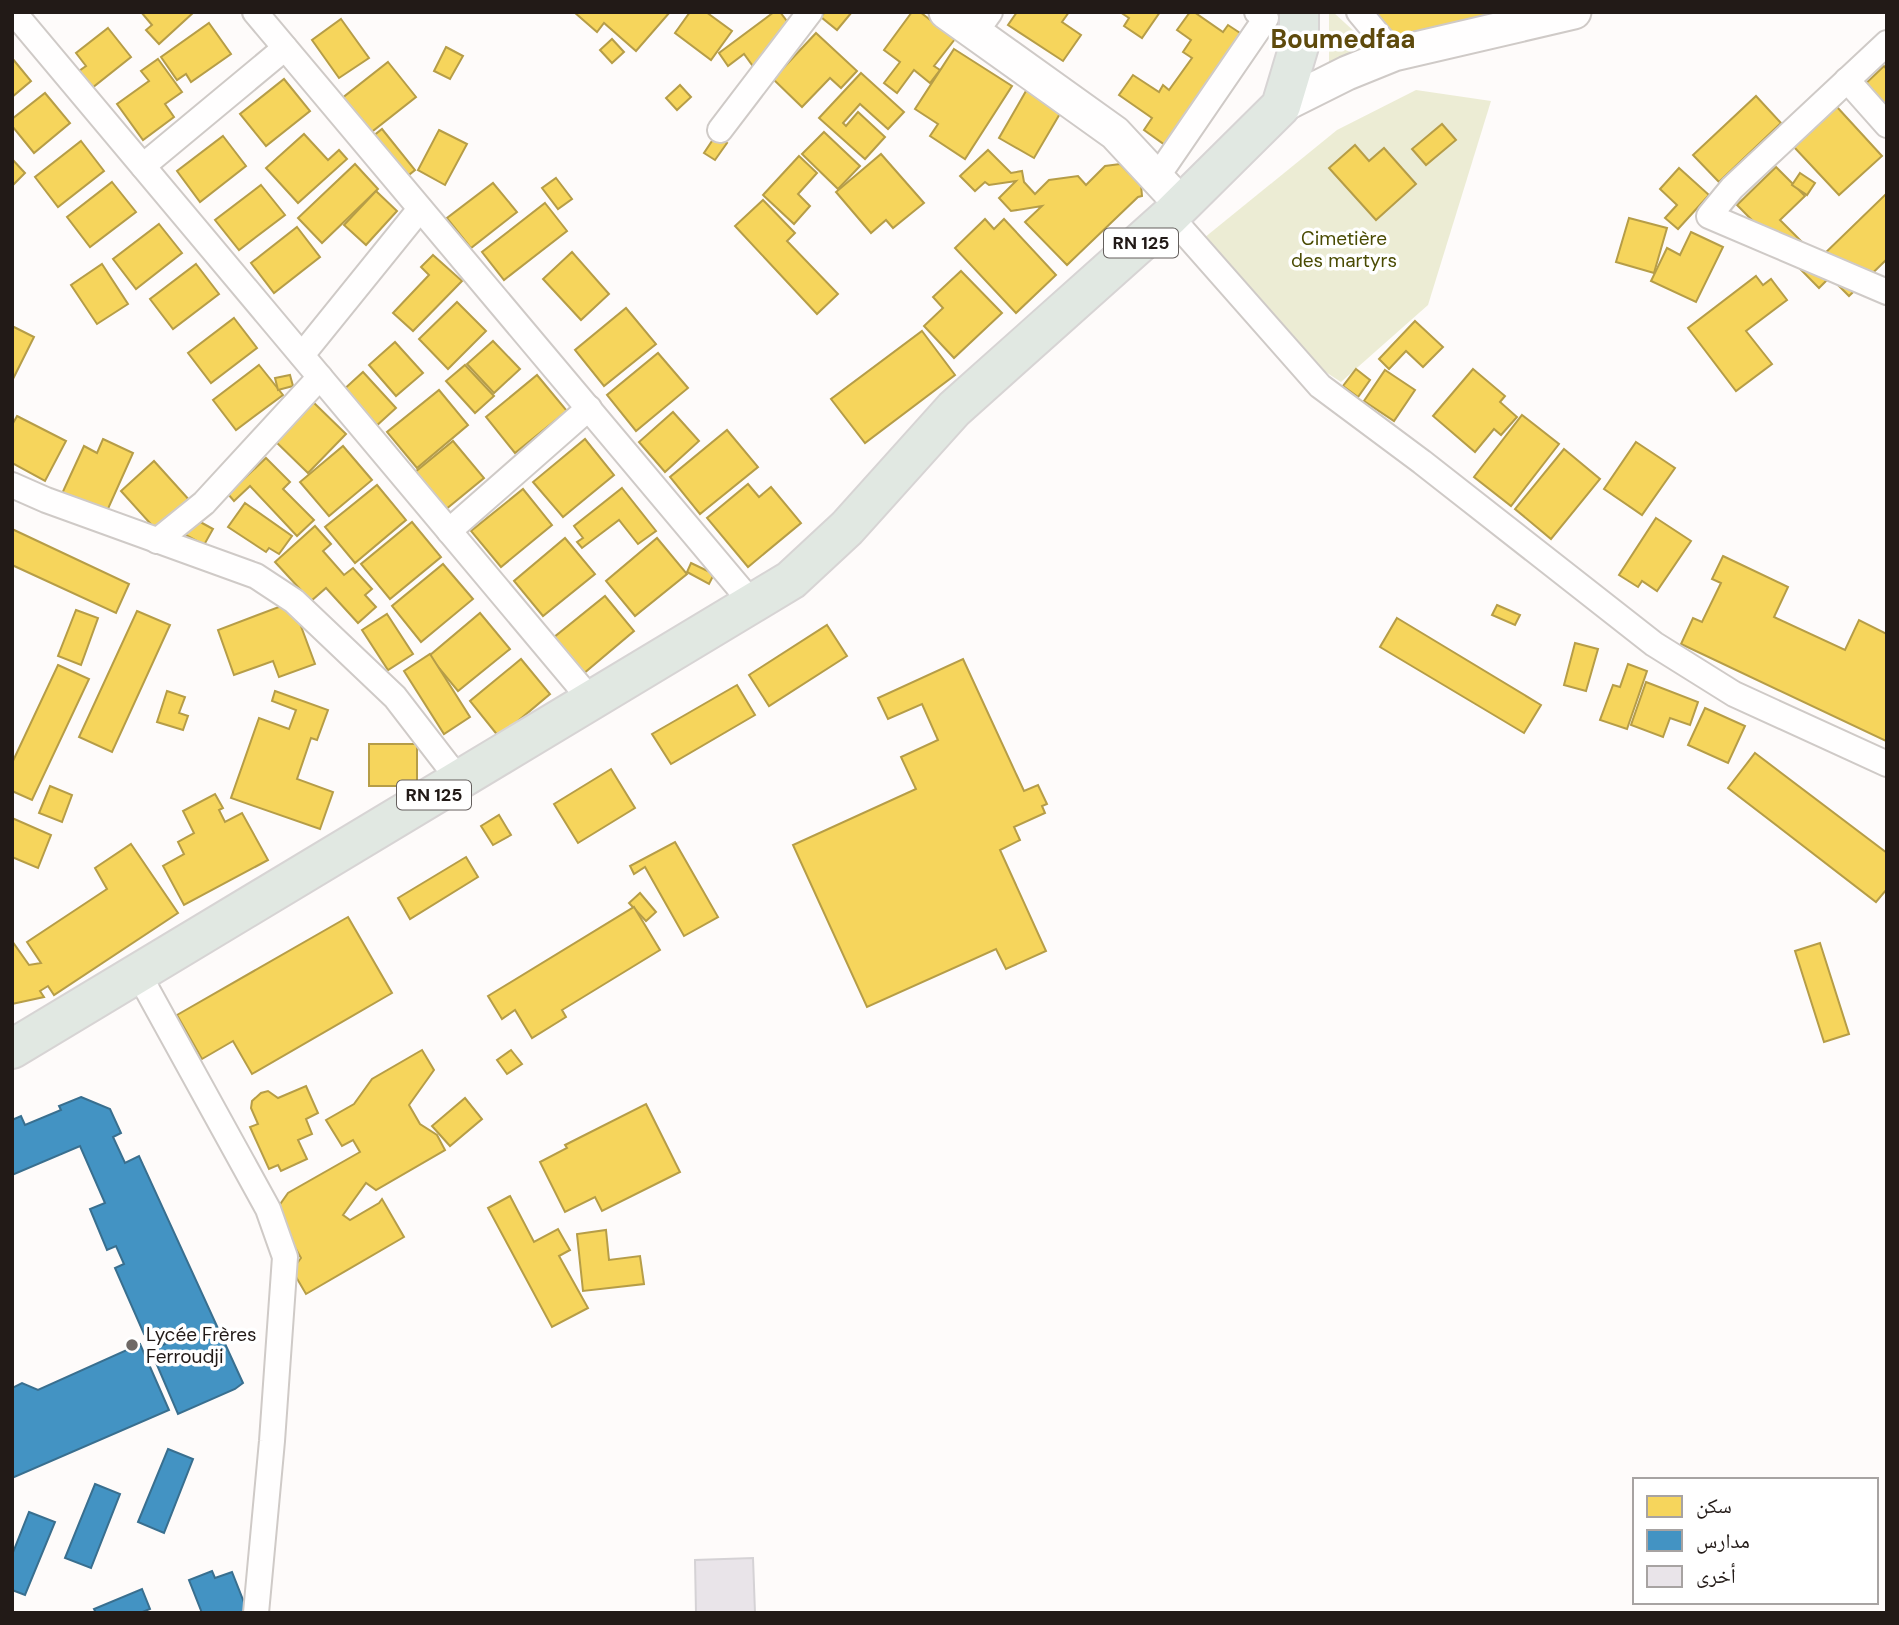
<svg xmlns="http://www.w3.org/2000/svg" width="1899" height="1625" font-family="'DM Sans','Noto Naskh Arabic',sans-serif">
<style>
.green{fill:#ececd4}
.homes{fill:#f6d55c;stroke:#b69d47;stroke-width:2}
.schools{fill:#4393c3;stroke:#396f8f;stroke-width:2}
.building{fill:#e9e4e9;stroke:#d5d2d5;stroke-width:2}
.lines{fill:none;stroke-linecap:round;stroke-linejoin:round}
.street-casing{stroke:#cfcac7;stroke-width:28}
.secondary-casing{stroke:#cfcac7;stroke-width:37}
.primary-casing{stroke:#d7d4d4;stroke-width:42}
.street{stroke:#fffefe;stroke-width:24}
.secondary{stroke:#fffefe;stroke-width:33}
.primary{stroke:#e1e8e2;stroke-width:38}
.poi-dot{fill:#6f6966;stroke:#fff;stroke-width:2.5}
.labels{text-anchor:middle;stroke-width:7;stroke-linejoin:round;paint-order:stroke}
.shield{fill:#fff;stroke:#645f5d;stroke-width:2}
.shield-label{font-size:18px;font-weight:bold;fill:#221a17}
.park-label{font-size:19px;fill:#4a4b03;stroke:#fff}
.poi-label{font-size:19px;fill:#221a17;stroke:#fff;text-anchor:start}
.district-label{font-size:26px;font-weight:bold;fill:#5e4a0c;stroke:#fff}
</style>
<rect width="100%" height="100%" fill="#fefbfa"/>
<g class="green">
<polygon points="1329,12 1333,12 1369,45 1329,62"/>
<polygon points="1416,90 1491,101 1428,305 1341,382 1321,369 1204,238 1337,130"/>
</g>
<g class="homes">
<polygon points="141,12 194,12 159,44 146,30 152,25"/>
<polygon points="574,12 670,12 636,51 604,23 597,32"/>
<polygon points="690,12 706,12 732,31 711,60 675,33"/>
<polygon points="774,12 780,12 799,37 755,69 744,54 728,66 719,53"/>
<polygon points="825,12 852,12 837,30 821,17"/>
<polygon points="912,12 920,12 955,39 934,66 940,70 930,83 914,70 897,93 884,83 900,62 884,50"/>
<polygon points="1017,12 1069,12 1062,22 1081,35 1063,61 1008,25"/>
<polygon points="1120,12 1160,12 1142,38 1124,26 1129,18"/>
<polygon points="1190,12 1194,12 1223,32 1228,25 1243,35 1165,145 1144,130 1152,118 1119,95 1133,75 1159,92 1163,85 1169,90 1192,58 1183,52 1191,40 1177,30"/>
<polygon points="1374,12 1510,12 1399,40"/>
<polygon points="341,19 369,58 339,78 312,40"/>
<polygon points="209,23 231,54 191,82 186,74 177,80 161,57"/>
<polygon points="108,28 131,57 92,88 79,71 86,66 76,53"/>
<polygon points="816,33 857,71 841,88 830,78 802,107 773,79"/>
<polygon points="612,39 624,52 612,63 600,50"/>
<polygon points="446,47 463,56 450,79 434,71"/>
<polygon points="954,49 1012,86 965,159 930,136 938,124 915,109"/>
<polygon points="12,58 31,81 12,97"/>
<polygon points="158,59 182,92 165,104 174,117 143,140 117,104 149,81 141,71"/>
<polygon points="388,62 416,97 369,134 341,99"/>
<polygon points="1884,66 1887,70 1887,120 1859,90"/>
<polygon points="861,73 904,112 888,129 860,104 843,123 846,126 858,112 885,137 865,159 819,118"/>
<polygon points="284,79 310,111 266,146 240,114"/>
<polygon points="1030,84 1065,105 1034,158 999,138"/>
<polygon points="680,85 691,97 677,110 666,98"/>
<polygon points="45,93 70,123 34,153 12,126 12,119"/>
<polygon points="1756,96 1781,123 1719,182 1693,155"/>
<polygon points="1837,107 1882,156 1839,195 1794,147"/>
<polygon points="1442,124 1456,140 1426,165 1412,149"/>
<polygon points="382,129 415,170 400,182 367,141"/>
<polygon points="439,130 467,144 445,185 418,170"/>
<polygon points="824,132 860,166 838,189 802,154"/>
<polygon points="304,134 328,160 339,150 347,159 298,203 266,168"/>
<polygon points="716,135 727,143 715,160 704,153"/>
<polygon points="223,136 246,166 200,202 177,171"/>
<polygon points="81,141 104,171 58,207 35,177"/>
<polygon points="1355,145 1369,161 1384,148 1416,184 1376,220 1329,168"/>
<polygon points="988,150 1011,173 1022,171 1024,182 1035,194 1049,180 1078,176 1086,185 1105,166 1120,164 1141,185 1142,196 1138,197 1067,265 1025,222 1042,206 1011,211 999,198 1016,181 989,185 985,182 975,191 960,176"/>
<polygon points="881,154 924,203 893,228 886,220 871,233 836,192"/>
<polygon points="799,156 817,173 798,194 810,206 794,224 763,195"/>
<polygon points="12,159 25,173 12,186"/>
<polygon points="355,164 378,189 322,243 298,218"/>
<polygon points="1776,167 1805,196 1780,220 1819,259 1887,193 1887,259 1849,296 1830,277 1819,288 1737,205"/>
<polygon points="1679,168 1709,195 1678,229 1665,218 1677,205 1660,189"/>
<polygon points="1800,173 1815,183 1807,195 1792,185"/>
<polygon points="556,178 572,199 558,209 542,188"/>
<polygon points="112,182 136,212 90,247 67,217"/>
<polygon points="493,183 517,212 471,248 447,218"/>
<polygon points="261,185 285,215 239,250 215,220"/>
<polygon points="376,191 397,211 366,245 344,225"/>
<polygon points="763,200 795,233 787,241 838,294 817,314 735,226"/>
<polygon points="545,203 567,231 504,280 482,252"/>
<polygon points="1629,218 1667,228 1654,273 1616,262"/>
<polygon points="985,219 994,229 1004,219 1056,275 1016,313 955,248"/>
<polygon points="159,224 182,253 136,289 113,259"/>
<polygon points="297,227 320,257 274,293 251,263"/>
<polygon points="1691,232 1723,247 1696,302 1651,281 1667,248 1680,255"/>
<polygon points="572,252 609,294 581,320 543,279"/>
<polygon points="433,255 462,281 413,331 393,313 429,275 421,267"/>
<polygon points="102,264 128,304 97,324 71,285"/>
<polygon points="196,264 219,294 173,329 150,299"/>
<polygon points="961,271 1002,313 954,358 924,326 943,308 933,297"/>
<polygon points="1756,276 1763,285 1771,279 1787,300 1746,331 1772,364 1736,391 1688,328"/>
<polygon points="457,302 486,331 448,369 419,339"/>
<polygon points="626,308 656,344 604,386 575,350"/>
<polygon points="234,318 257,348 211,383 188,353"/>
<polygon points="1415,321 1443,347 1423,367 1406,351 1389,369 1379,359"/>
<polygon points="12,326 34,337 13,379 12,379"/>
<polygon points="922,331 955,375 865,443 831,399"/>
<polygon points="493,341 520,369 494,393 467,364"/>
<polygon points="395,342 423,373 396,396 369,365"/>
<polygon points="658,353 688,388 636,431 607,395"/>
<polygon points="259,365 283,395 236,430 213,400"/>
<polygon points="465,365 494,396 475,413 446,381"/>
<polygon points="1356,369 1370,380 1358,397 1343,386"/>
<polygon points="1473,369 1505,396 1500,402 1517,417 1501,435 1494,429 1475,452 1433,416"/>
<polygon points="1385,370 1415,390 1394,421 1364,401"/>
<polygon points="363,372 396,408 374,428 341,392"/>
<polygon points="290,375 293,386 278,390 275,378"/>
<polygon points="537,375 567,411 515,453 486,417"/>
<polygon points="439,390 468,425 417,468 387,432"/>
<polygon points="311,400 346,434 308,473 273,439"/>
<polygon points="673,412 699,441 665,472 639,442"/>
<polygon points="1522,415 1559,444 1511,506 1474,477"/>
<polygon points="17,416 66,441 45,481 12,463 12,425"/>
<polygon points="727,430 758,467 700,514 670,477"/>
<polygon points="103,439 133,453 98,531 54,511 84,446 97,453"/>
<polygon points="585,439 614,475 563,517 533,482"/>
<polygon points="453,441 484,478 445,510 414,473"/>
<polygon points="1636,442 1675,468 1642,515 1604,489"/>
<polygon points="343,446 372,480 329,516 300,482"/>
<polygon points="1564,449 1600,479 1551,539 1515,509"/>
<polygon points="266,458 290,482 283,489 314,520 297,536 250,486 234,501 228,494"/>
<polygon points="154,461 191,502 158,532 121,491"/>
<polygon points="748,484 759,497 771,487 801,523 748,567 707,518"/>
<polygon points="377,485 406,520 355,563 325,527"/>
<polygon points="622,488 656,531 638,544 619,520 582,548 577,542 583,538 574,526"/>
<polygon points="523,489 552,525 501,567 471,531"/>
<polygon points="245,503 292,536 279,554 269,548 266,552 228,527"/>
<polygon points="193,518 213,529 204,545 184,534"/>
<polygon points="1656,518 1691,541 1657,591 1642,581 1638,587 1619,575"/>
<polygon points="412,522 441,557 390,599 361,564"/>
<polygon points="315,526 331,544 323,551 344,575 353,568 372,589 365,595 376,607 358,623 326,588 311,601 275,562"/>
<polygon points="12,529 129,584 116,613 12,565"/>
<polygon points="565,538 595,574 543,616 514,581"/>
<polygon points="657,538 687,574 635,616 606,581"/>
<polygon points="1723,556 1788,587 1774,617 1845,650 1859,620 1887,634 1886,741 1681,644 1693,618 1702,622 1721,583 1712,579"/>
<polygon points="691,563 714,574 709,584 687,572"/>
<polygon points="443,564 473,599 421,642 392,606"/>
<polygon points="605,596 634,631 583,674 553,638"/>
<polygon points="292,602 315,664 279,677 273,661 234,675 218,630"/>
<polygon points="1497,605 1520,615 1515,625 1492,615"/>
<polygon points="76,610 98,618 81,665 58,656"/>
<polygon points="137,611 170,625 112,752 79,737"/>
<polygon points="480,613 510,649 458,691 429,656"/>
<polygon points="387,614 413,654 388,670 362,630"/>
<polygon points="1397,618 1541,705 1524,733 1380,647"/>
<polygon points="827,625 847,656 769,706 749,675"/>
<polygon points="1575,643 1598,649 1586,691 1564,685"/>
<polygon points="430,654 470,717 444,734 404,671"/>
<polygon points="521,659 550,694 499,737 470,701"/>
<polygon points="963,659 1024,791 1038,785 1047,804 1042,806 1045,813 1014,827 1020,840 1000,850 1046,951 1006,969 996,949 867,1007 793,845 916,789 901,757 938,740 922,704 888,719 878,698"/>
<polygon points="1628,664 1647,671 1627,729 1600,720 1613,685 1620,687"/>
<polygon points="58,665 89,679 32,800 12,791 12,763"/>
<polygon points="1646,682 1698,702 1690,725 1670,718 1663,737 1631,725"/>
<polygon points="737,685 755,715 671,764 652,734"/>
<polygon points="167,691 185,697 179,713 188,716 183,730 157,722"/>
<polygon points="275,691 328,710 317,740 311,738 297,779 333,792 320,829 231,798 259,718 289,729 296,710 272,701"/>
<polygon points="1705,708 1745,726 1728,763 1688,745"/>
<rect x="369" y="744" width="48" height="42"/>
<polygon points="1755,753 1887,853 1887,889 1876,902 1728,788"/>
<polygon points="611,769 635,808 578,843 554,804"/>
<polygon points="50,786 72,795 62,822 39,813"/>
<polygon points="215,794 223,808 219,810 225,822 242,813 268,860 184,905 163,866 184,854 178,842 194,833 183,811"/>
<polygon points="499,815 511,835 493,845 481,826"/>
<polygon points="12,818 51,835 38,868 12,857"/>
<polygon points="675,842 718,917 684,936 645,867 634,874 630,866"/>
<polygon points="131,844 178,913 54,995 48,986 40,991 44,997 12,1004 12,941 29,965 41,963 27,942 107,889 95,868"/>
<polygon points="466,857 478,877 410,919 398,898"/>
<polygon points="640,893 656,912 646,921 629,903"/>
<polygon points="634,907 660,950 562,1010 566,1017 532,1038 515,1010 502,1019 488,996"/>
<polygon points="348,917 392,993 252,1074 233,1041 202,1059 177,1015"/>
<polygon points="1820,943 1849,1034 1824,1042 1795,951"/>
<polygon points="422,1050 434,1070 409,1105 420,1124 437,1135 445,1150 376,1190 366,1183 343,1215 350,1220 379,1203 382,1199 404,1237 306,1294 292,1270 301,1258 285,1230 269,1220 288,1193 360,1152 353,1140 342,1146 326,1120 354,1104 372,1079"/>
<polygon points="511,1050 522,1064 507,1074 497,1060"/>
<polygon points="306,1086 318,1113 306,1119 312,1134 298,1140 307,1159 281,1171 278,1165 269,1169 250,1127 258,1124 251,1108 252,1101 261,1093 268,1091 278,1098"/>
<polygon points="465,1098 482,1119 450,1146 432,1126"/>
<polygon points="646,1104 680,1172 602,1211 595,1197 565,1212 540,1162 567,1148 565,1145"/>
<polygon points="510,1196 534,1242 558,1229 570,1250 559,1256 588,1308 552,1327 488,1208"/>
<polygon points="606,1230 609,1260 640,1256 644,1284 583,1291 577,1234"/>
</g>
<g class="schools">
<polygon points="81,1097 110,1109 121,1133 113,1137 125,1163 139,1156 243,1383 235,1389 178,1414 151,1351 165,1344 158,1328 144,1334 115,1268 124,1264 116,1246 107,1250 90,1209 105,1203 80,1146 12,1175 12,1120 21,1116 25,1125 61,1110 59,1106"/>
<polygon points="140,1344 169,1410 12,1478 12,1388 22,1383 38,1390"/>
<polygon points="168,1449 193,1459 164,1533 138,1522"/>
<polygon points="95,1484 120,1494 91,1568 65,1558"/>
<polygon points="29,1512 55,1522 25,1595 12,1590 12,1555"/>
<polygon points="212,1571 215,1578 232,1572 247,1610 240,1613 202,1613 189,1580"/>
<polygon points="142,1589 150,1609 140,1613 96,1613 94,1609"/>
</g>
<polygon class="building" points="753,1558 755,1613 696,1613 695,1560"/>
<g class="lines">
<g class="street-casing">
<g id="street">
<polyline points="19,12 16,15 591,700"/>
<polyline points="255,12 752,603"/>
<polyline points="1359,12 1394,54"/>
<polyline points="975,33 990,12"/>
<polyline points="1887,43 1732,188 1709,216 1887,292"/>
<polyline points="1847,80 1887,125"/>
<polyline points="720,130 810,12"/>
<polyline points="143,166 285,48"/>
<polyline points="1157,177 1266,18 1257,12"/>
<polyline points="1170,216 1320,386 1422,462 1654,644 1734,694 1887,764"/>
<polyline points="302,355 420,209"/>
<polyline points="12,485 46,500 256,576 294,601 395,697 459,780"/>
<polyline points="449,531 589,408"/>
<polyline points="157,541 204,503 320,377"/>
<polyline points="138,973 268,1209 285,1257 272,1441 256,1613"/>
</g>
</g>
<g class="secondary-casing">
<g id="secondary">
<polyline points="946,12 1115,133 1182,205"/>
<polyline points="1281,106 1347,73 1394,54 1574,12"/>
</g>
</g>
<g class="primary-casing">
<polyline id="primary" points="12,1049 791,580 847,528 954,409 1170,216 1281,106 1299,46 1299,12"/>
</g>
<use href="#street" class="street"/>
<use href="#secondary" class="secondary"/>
<use href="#primary" class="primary"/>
</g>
<circle class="poi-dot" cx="132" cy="1345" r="7"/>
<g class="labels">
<g class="shield">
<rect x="1104" y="228.5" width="74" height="29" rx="5"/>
<rect x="397" y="780.5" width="74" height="29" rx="5"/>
</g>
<g class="shield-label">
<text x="1141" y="249">RN 125</text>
<text x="434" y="801">RN 125</text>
</g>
<g class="park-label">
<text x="1344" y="245">Cimetière<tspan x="1344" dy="22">des martyrs</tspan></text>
</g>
<g class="poi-label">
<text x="146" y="1341">Lycée Frères<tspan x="146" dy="22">Ferroudji</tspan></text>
</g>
<g class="district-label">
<text x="1343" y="48">Boumedfaa</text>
</g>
</g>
<rect width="1899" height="1625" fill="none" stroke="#221a17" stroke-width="28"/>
<rect x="1633" y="1478" width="245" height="126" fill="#ffffff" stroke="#a7a3a2" stroke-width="2"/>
<rect x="1647" y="1496" width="35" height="21" fill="#f6d55c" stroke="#a7a3a2" stroke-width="2"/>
<text x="1696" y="1513" font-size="21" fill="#221a17">سكن</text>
<rect x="1647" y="1530" width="35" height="21" fill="#4393c3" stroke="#a7a3a2" stroke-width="2"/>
<text x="1696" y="1548" font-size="21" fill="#221a17">مدارس</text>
<rect x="1647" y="1566" width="35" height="21" fill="#e9e4e9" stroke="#a7a3a2" stroke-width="2"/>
<text x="1696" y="1583" font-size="21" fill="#221a17">أخرى</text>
</svg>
